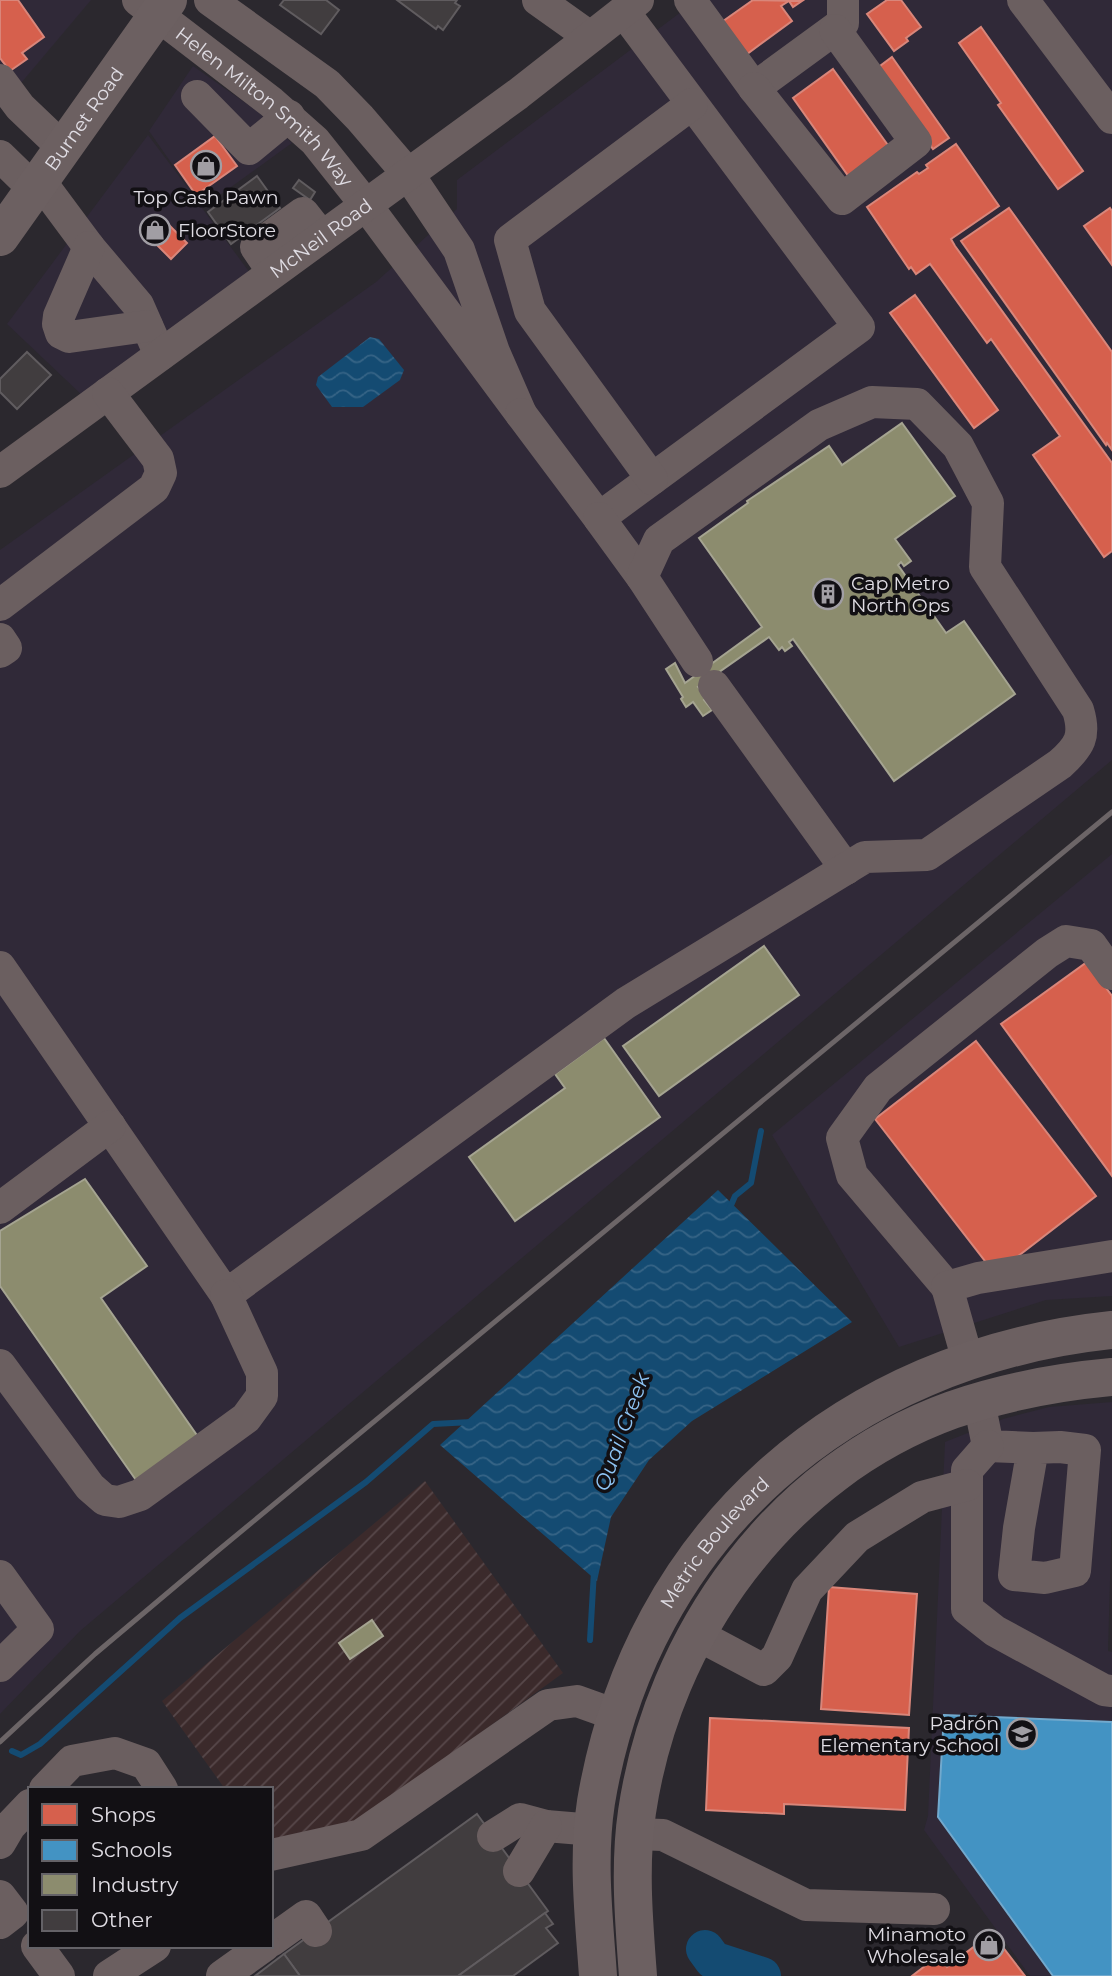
<svg xmlns="http://www.w3.org/2000/svg" width="1112" height="1976" font-family="Montserrat,sans-serif">
<style>
.built{fill:#302938}
.industrial{fill:url(#industrial-furrows)}
.water{fill:url(#water-waves)}
.shops{fill:#d6604d;stroke:#d9867a;stroke-width:2}
.schools{fill:#4393c3;stroke:#72a9cd;stroke-width:2}
.industry{fill:#8c8c6e;stroke:#a5a491;stroke-width:2}
.lines{fill:none;stroke-linecap:round;stroke-linejoin:round}
.stream{stroke:#144b72;stroke-width:6}
.river{stroke:#144b72;stroke-width:38}
.building{fill:#413d3f;stroke:#605c5f;stroke-width:2}
.minor{stroke:#6b5f60;stroke-width:32}
.major{stroke:#6c6061;stroke-width:38}
.rail{stroke:#6c6567;stroke-width:5}
.labels{text-anchor:middle;stroke-width:7;stroke-linejoin:round;paint-order:stroke}
.street-label{font-size:19px;fill:#e0dde4;stroke:#121014}
.poi-label{font-size:19px;fill:#e0dde4;stroke:#121014;text-anchor:start}
.water-label{font-size:21px;font-style:italic;fill:#8ec4f4;stroke:#121014}
</style>
<defs>
<pattern id="industrial-furrows" width="10" height="10" patternUnits="userSpaceOnUse" patternTransform="scale(1.75)"><rect width="10" height="10" fill="#3b2a2b"/><path d="M-1 1l2-2M0 10L10 0M9 11l2-2" fill="none" stroke="#57484a"/></pattern>
<pattern id="water-waves" width="16" height="10" patternUnits="userSpaceOnUse" patternTransform="scale(1.75)"><rect width="16" height="10" fill="#144b72"/><path d="M0 5q4-4 8 0t8 0" fill="none" stroke="#366486"/></pattern>
</defs>
<rect width="100%" height="100%" fill="#2b282e"/>
<g class="built">
<polygon points="0,0 91,0 0,108"/>
<polygon points="697,0 1112,0 1112,760 80,1631 0,1714 0,550 376,282 457,209 457,180"/>
<polygon points="193,66 257,111 292,143 202,208 250,273 84,397 7,324 148,135 200,204 149,131"/>
<polygon points="1112,854 1112,1296 1046,1300 899,1347 772,1135"/>
<polygon points="1112,1402 1112,1510 1108,1651 1112,1652 1112,1976 1030,1976 924,1830 928,1816 945,1442 1003,1419 1049,1407"/>
</g>
<polygon class="industrial" points="425,1481 563,1673 354,1825 271,1845 271,1789 225,1789 162,1701"/>
<g class="water">
<polygon points="370,337 379,339 404,370 400,380 363,407 332,407 316,385 318,377"/>
<polygon points="718,1190 852,1322 692,1421 649,1460 611,1517 597,1581 440,1445"/>
</g>
<g class="shops">
<polygon points="0,0 18,0 44,37 22,53 27,59 10,71 0,58"/>
<polygon points="753,0 802,1 793,7 789,1 781,6 792,21 743,57 719,24"/>
<polygon points="887,0 901,0 921,27 906,38 908,41 894,51 867,14"/>
<polygon points="981,27 1083,171 1058,189 998,105 1001,103 959,43"/>
<polygon points="892,57 949,138 933,149 876,69"/>
<polygon points="833,69 890,148 849,177 793,98"/>
<polygon points="215,136 237,166 196,195 175,165"/>
<polygon points="956,144 999,206 951,239 955,246 1112,463 1112,551 1104,557 1033,455 1060,436 991,339 987,343 930,264 916,274 911,267 909,269 867,207 917,172 919,174 928,168 926,165"/>
<polygon points="1009,208 1112,352 1112,450 1107,443 1106,445 961,241"/>
<polygon points="1110,208 1112,211 1112,265 1084,226"/>
<polygon points="161,217 187,243 171,259 145,233"/>
<polygon points="915,295 998,410 974,428 890,313"/>
<polygon points="1087,962 1112,996 1112,1176 1001,1024"/>
<polygon points="976,1041 1096,1196 995,1274 875,1119"/>
<polygon points="829,1587 917,1594 909,1715 821,1709"/>
<polygon points="710,1718 909,1728 905,1810 784,1804 784,1814 706,1810"/>
<polygon points="992,1933 1025,1976 912,1976 938,1956 947,1967"/>
</g>
<polygon class="schools" points="944,1715 1112,1722 1112,1976 1053,1976 938,1817"/>
<g class="industry">
<polygon points="902,423 955,496 895,539 911,561 904,566 901,562 898,565 946,633 964,621 1015,694 894,781 793,639 789,642 792,646 785,651 782,647 779,650 769,637 698,687 708,697 704,700 712,710 703,716 693,702 686,707 681,699 683,697 666,669 675,663 685,683 762,627 699,538 748,503 747,501 829,446 842,465"/>
<polygon points="764,946 799,995 659,1096 623,1046"/>
<polygon points="604,1038 660,1117 515,1221 469,1157 565,1088 555,1074"/>
<polygon points="85,1179 147,1266 101,1298 201,1441 138,1483 0,1286 0,1231"/>
<polygon points="372,1620 383,1636 350,1659 339,1643"/>
</g>
<g class="lines">
<g class="stream">
<polyline points="729,1210 735,1196 751,1183 761,1131"/>
<polyline points="590,1640 594,1571"/>
<polyline points="12,1751 21,1755 40,1744 180,1618 366,1482 433,1424 472,1422"/>
</g>
<polyline class="river" points="705,1949 713,1960 762,1976"/>
</g>
<g class="building">
<polygon points="284,0 326,0 339,10 321,34 280,5"/>
<polygon points="397,0 457,0 455,3 460,6 443,30 438,26 436,29"/>
<polygon points="257,176 280,208 231,244 208,212"/>
<polygon points="299,180 315,192 310,200 293,188"/>
<polygon points="27,352 51,375 17,409 0,392 0,379"/>
<polygon points="477,1814 548,1911 458,1976 300,1976 284,1954"/>
<polygon points="545,1913 553,1924 546,1928 558,1943 513,1976 458,1976"/>
<polygon points="284,1954 300,1976 255,1976"/>
</g>
<g class="lines">
<g class="minor">
<path id="s1" d="M 138,0 L 271,102 L 315,141 L 366,205 L 521,414 L 494,352 L 459,250 L 408,174 L 360,118 L 327,84 L 210,0"/>
<polyline points="538,0 590,37"/>
<polyline points="690,0 754,88 843,23 843,0"/>
<polyline points="1023,0 1112,118"/>
<polyline points="0,80 20,107 63,148"/>
<polyline points="754,88 842,199 916,142 835,30"/>
<polyline points="197,96 249,149 289,116"/>
<polyline points="0,156 34,189"/>
<polyline points="40,181 89,247 138,305 160,355"/>
<polyline points="89,247 59,316 58,324 61,333 69,337 147,326"/>
<polyline points="273,272 256,247 303,213 322,237"/>
<polyline points="521,414 599,518 859,327 624,12"/>
<path id="s2" d="M 0,472 L 518,94 L 638,0"/>
<polyline points="652,479 530,311 510,240 692,104"/>
<polyline points="599,518 642,577"/>
<polyline points="0,605 154,488 161,473 158,459 108,393"/>
<polyline points="0,639 6,648 0,652"/>
<polyline points="714,686 846,869"/>
<path d="M 0,967 L 226,1295 L 626,1003 L 865,857 L 927,855 L 1060,764 C 1080,746 1086,736 1078,710 L 985,567 L 988,503 L 958,446 L 917,404 L 872,402 L 819,425 L 659,540 L 642,577 L 697,661"/>
<polyline points="0,1208 110,1126"/>
<polyline points="947,1287 852,1175 842,1138 878,1088 1047,953 1066,941 1091,945 1112,974"/>
<polyline points="968,1361 947,1287 978,1278 1112,1256"/>
<polyline points="0,1365 90,1487 105,1500 119,1502 140,1495 246,1418 262,1396 262,1373 226,1295"/>
<polyline points="979,1402 988,1446 1033,1448 1019,1528 1014,1575 1045,1578 1075,1571 1085,1450 1060,1447 1033,1448"/>
<polyline points="988,1446 967,1470 967,1609 995,1631 1104,1690 1112,1691"/>
<polyline points="0,1576 38,1629 0,1666"/>
<polyline points="696,1634 764,1670 777,1657 807,1590 857,1537 922,1497 967,1485"/>
<polyline points="45,1789 72,1761 115,1753 146,1764 162,1789"/>
<polyline points="635,1834 663,1835 806,1905 934,1909"/>
<polyline points="493,1836 520,1819 546,1826 594,1830"/>
<polyline points="0,1843 10,1826 30,1805"/>
<polyline points="271,1855 361,1835 548,1705 577,1701 616,1715"/>
<polyline points="519,1871 546,1826"/>
<polyline points="0,1896 13,1913 0,1923"/>
<polyline points="271,1941 306,1916 316,1931"/>
<polyline points="37,1946 59,1976"/>
<polyline points="109,1976 155,1946"/>
<polyline points="222,1976 264,1946"/>
</g>
<g class="major">
<path id="s3" d="M 0,237 L 168,0"/>
<path id="s4" d="M 598,1976 C 594,1918 587,1860 596,1802 C 641,1533 845,1358 1112,1330"/>
<path d="M 638,1976 C 634,1922 629,1866 637,1812 C 663,1636 780,1472 952,1410 C 1004,1392 1057,1382 1112,1377"/>
</g>
<polyline class="rail" points="0,1742 95,1654 215,1553 1112,812"/>
</g>
<defs>
<g id="shop-ring" transform="scale(1.575)"><circle r="9.5" fill="#121014" stroke="#a19ea4" stroke-width="1.5"/><path d="M-5-2.5h2.3a2.7 3.5 0 0 1 5.4 0H5L5.5 6h-11ZM-1.5-2.5h3a1.5 2.3 0 0 0-3 0Z" fill="#a19ea4"/></g>
<g id="building-ring" transform="scale(1.575)"><circle r="9.5" fill="#121014" stroke="#a19ea4" stroke-width="1.5"/><path d="M-4-6H4V6H1V3H-1V6H-4ZM-2.5-4.3h1.7v1.8h-1.7ZM.8-4.3h1.7v1.8H.8ZM-2.5-1h1.7V.8h-1.7ZM.8-1h1.7V.8H.8Z" fill="#a19ea4"/></g>
<g id="school-ring" transform="scale(1.575)"><circle r="9.5" fill="#121014" stroke="#a19ea4" stroke-width="1.5"/><path d="M0-5L7-2L0 1L-7-2ZM-4 1L0 2.5L4 1V4Q0 6-4 4Z" fill="#a19ea4"/></g>
</defs>
<g fill-rule="evenodd">
<use href="#shop-ring" x="206" y="166"/>
<use href="#shop-ring" x="155" y="230"/>
<use href="#building-ring" x="828" y="594"/>
<use href="#school-ring" x="1022" y="1734"/>
<use href="#shop-ring" x="989" y="1945"/>
</g>
<g class="labels">
<g class="street-label">
<text dy="7" stroke="none"><textPath href="#s1" startOffset="166">Helen Milton Smith Way</textPath></text>
<text dy="7" stroke="none"><textPath href="#s3" startOffset="145">Burnet Road</textPath></text>
<text dy="7" stroke="none"><textPath href="#s2" startOffset="397">McNeil Road</textPath></text>
<text dy="7" stroke="none"><textPath href="#s4" startOffset="464">Metric Boulevard</textPath></text>
</g>
<g class="poi-label">
<text x="206" y="204" text-anchor="middle">Top Cash Pawn</text>
<text x="178" y="237">FloorStore</text>
<text x="851" y="590">Cap Metro<tspan x="851" dy="22">North Ops</tspan></text>
<text x="999" y="1730" text-anchor="end">Padrón<tspan x="999" dy="22">Elementary School</tspan></text>
<text x="966" y="1941" text-anchor="end">Minamoto<tspan x="966" dy="22">Wholesale</tspan></text>
</g>
<g class="water-label">
<text transform="translate(622 1432) rotate(-70)" y="7">Quail Creek</text>
</g>
</g>
<rect x="28" y="1787" width="245" height="161" fill="#121014" stroke="#646267" stroke-width="2"/>
<rect x="42" y="1804" width="35" height="21" fill="#d6604d" stroke="#646267" stroke-width="2"/>
<text x="91" y="1822" font-size="21" fill="#e0dde4">Shops</text>
<rect x="42" y="1840" width="35" height="21" fill="#4393c3" stroke="#646267" stroke-width="2"/>
<text x="91" y="1857" font-size="21" fill="#e0dde4">Schools</text>
<rect x="42" y="1874" width="35" height="21" fill="#8c8c6e" stroke="#646267" stroke-width="2"/>
<text x="91" y="1892" font-size="21" fill="#e0dde4">Industry</text>
<rect x="42" y="1910" width="35" height="21" fill="#413d3f" stroke="#646267" stroke-width="2"/>
<text x="91" y="1927" font-size="21" fill="#e0dde4">Other</text>
</svg>
